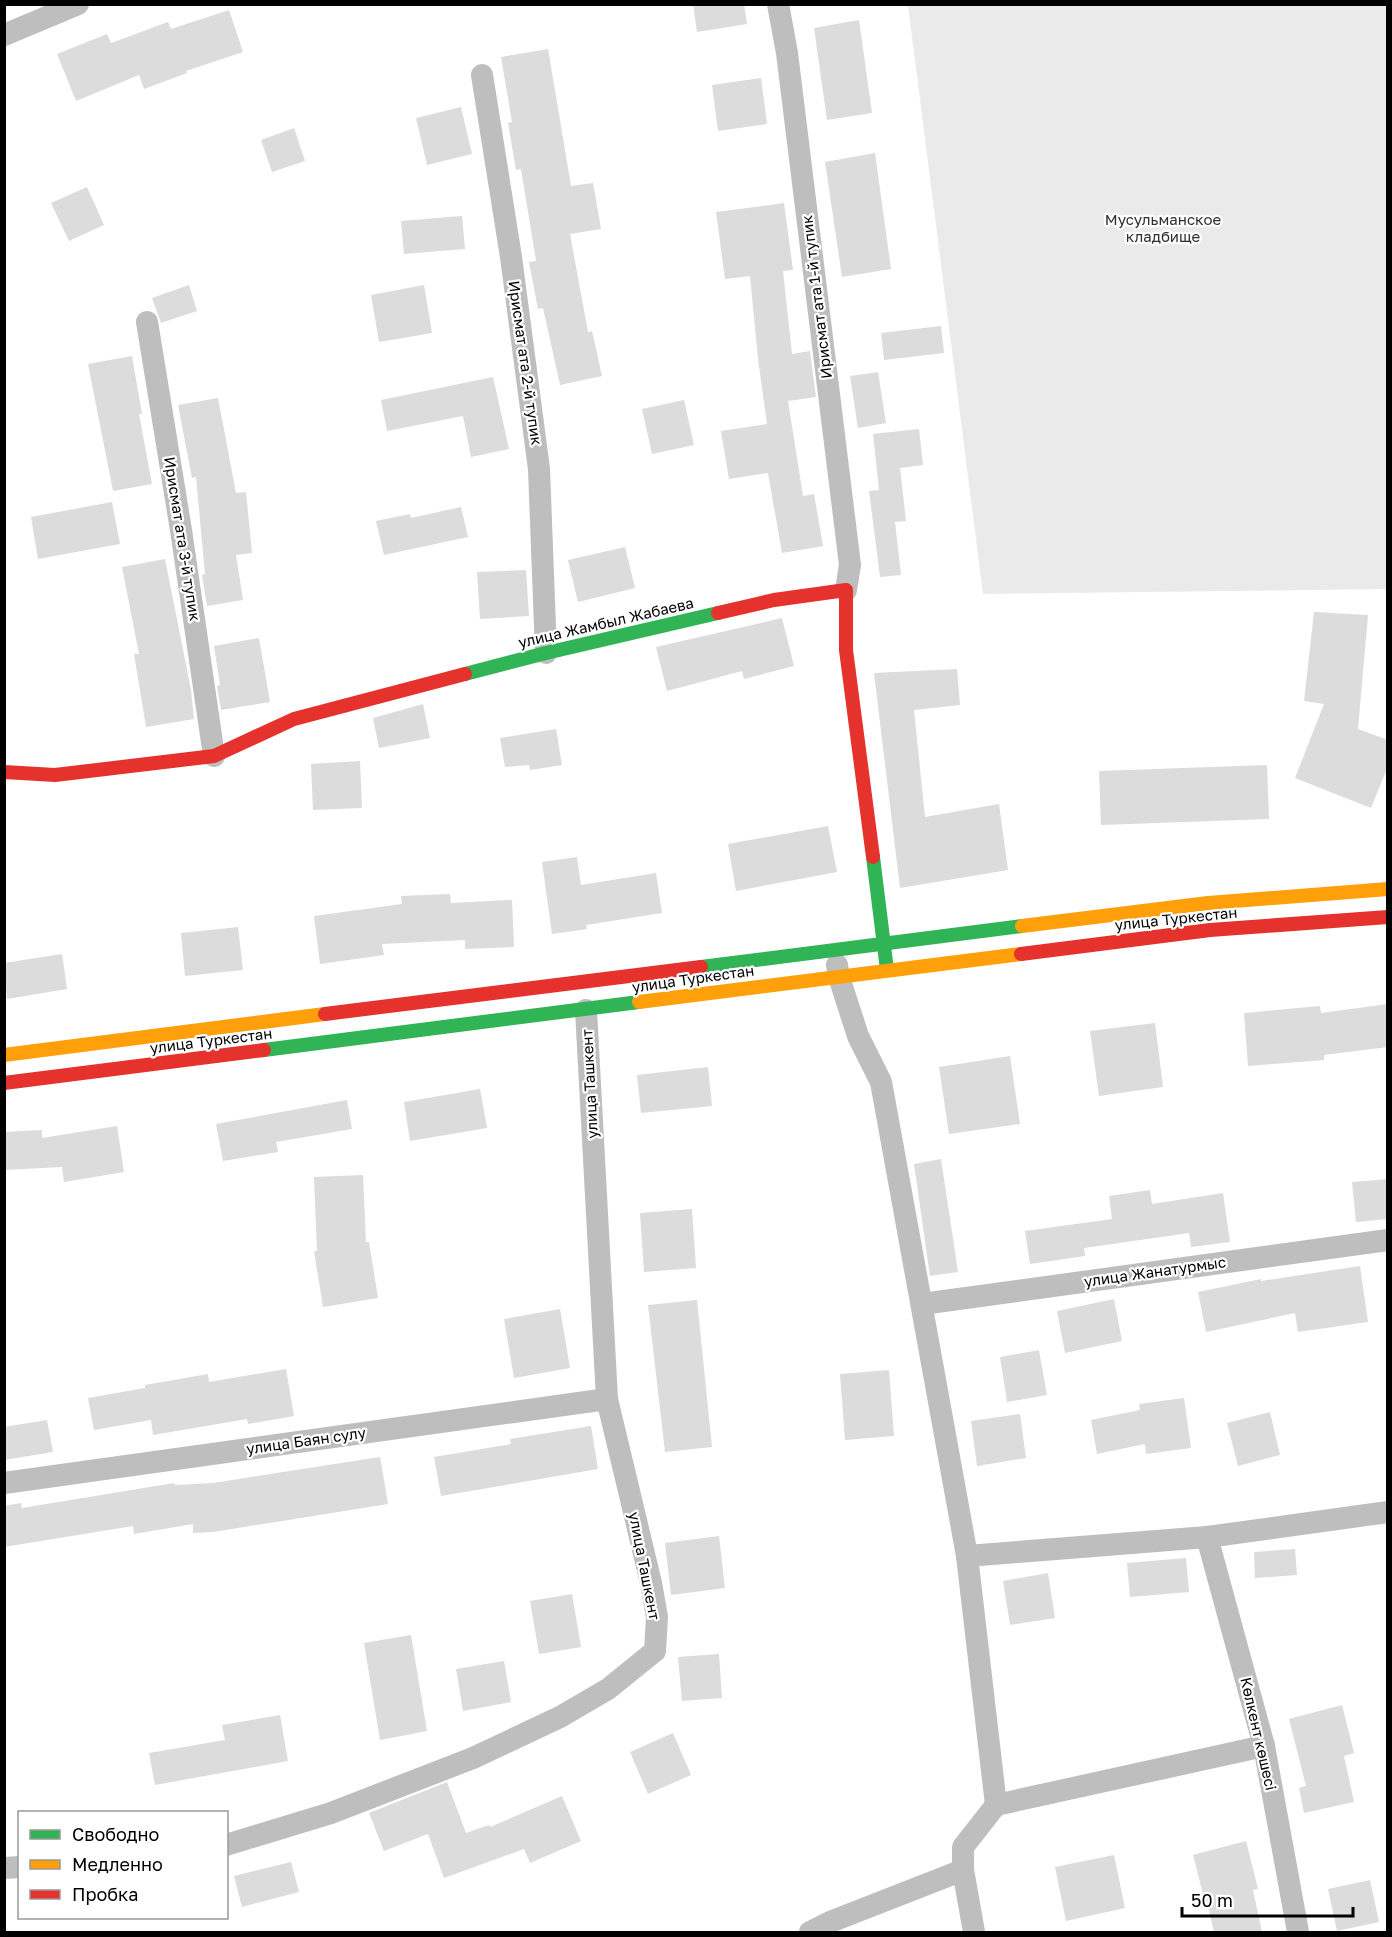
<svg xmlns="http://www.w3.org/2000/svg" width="1392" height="1937" font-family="'Golos Text',sans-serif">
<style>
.green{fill:#eaeaea}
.building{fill:#dcdcdc}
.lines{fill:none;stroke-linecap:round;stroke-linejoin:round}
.street{stroke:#bebebe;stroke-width:22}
.fast{stroke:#30b455;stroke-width:14}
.slow{stroke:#ff9f0a;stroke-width:14}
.jam{stroke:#e5322d;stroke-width:14}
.labels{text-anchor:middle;stroke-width:4.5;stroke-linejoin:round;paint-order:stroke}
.park-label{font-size:15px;fill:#2f2f2f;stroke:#fff}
.street-label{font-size:15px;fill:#000;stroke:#fff}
</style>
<rect width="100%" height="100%" fill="#fff"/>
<polygon class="green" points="908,5 1387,5 1387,589 983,594"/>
<g class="building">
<polygon points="693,4 744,4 747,24 697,32"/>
<polygon points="229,10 243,52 186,71 187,73 144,89 139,75 76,101 57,54 107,34 111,43 168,22 171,29"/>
<polygon points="859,20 872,113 827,120 814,28"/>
<polygon points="548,49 571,186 593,183 601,229 570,234 588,332 592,331 602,376 560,385 543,308 538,309 529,262 536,261 521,169 516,170 508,123 512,122 501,57"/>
<polygon points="761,78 767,124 718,131 712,85"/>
<polygon points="461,107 472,154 427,165 416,118"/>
<polygon points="294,128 305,161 272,172 261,140"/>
<polygon points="875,153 891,269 842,277 825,162"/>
<polygon points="87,187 104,225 69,241 51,203"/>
<polygon points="784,203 793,270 783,271 792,354 810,351 816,397 788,401 803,496 814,494 823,546 782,553 768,473 729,479 721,431 767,424 758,359 750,276 725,279 716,212"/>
<polygon points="462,216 465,249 404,254 401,221"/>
<polygon points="189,285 197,311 161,323 152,298"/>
<polygon points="424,285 432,333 379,342 371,295"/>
<polygon points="941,326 944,353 884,360 881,333"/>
<polygon points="132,356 142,414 139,414 152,484 113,491 88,364"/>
<polygon points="878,372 886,423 858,428 850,376"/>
<polygon points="493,377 509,449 471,457 463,416 387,431 381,400"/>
<polygon points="218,398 236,493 246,492 252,553 236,555 243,600 207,606 202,575 205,574 196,477 192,478 178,405"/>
<polygon points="684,400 694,445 652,454 642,409"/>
<polygon points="919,429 923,465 900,468 906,521 895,522 901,575 880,577 869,491 879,490 873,434"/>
<polygon points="112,502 120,544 38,559 31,517"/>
<polygon points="461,507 468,537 384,555 376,521 410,514 411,518"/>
<polygon points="625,547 635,588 578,602 568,560"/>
<polygon points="165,559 191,690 194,719 146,727 134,654 139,654 122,567"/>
<polygon points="526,570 529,616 480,619 477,572"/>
<polygon points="1314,612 1368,615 1358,729 1388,740 1388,766 1371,808 1295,778 1324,704 1304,701"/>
<polygon points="782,618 794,666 744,679 742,671 667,691 656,647"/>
<polygon points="259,638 270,702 221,710 217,686 220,685 214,646"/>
<polygon points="957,669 960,705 914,710 925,817 999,804 1008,870 900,888 874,673"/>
<polygon points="423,704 430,738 379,748 373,718"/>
<polygon points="556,729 562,765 530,770 529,765 505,767 500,738"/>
<polygon points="360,761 362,808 313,810 311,764"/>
<polygon points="1267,765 1269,819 1101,825 1099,771"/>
<polygon points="828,826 837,872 736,891 728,844"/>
<polygon points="577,857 581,885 656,873 662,913 586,925 587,929 552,934 542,862"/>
<polygon points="450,894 451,903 512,900 514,947 465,949 465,940 382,944 384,955 320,964 314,916 402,904 401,896"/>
<polygon points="238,927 243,970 185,976 181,933"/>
<polygon points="62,954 67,989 7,999 4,963"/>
<polygon points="1388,1004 1388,1047 1324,1055 1324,1060 1248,1066 1244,1013 1320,1006 1321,1013"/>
<polygon points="1155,1023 1163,1087 1099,1096 1090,1031"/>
<polygon points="1010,1056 1020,1124 949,1134 939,1067"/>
<polygon points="708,1067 712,1106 641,1113 637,1075"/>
<polygon points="480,1089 487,1128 410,1141 404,1102"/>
<polygon points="347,1100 352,1129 276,1142 278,1152 223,1161 216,1124"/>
<polygon points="117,1126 124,1172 64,1182 62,1167 4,1170 4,1132 42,1130 42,1138"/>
<polygon points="941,1159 958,1272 930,1276 914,1164"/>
<polygon points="363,1175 366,1242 369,1242 378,1298 323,1307 314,1251 317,1251 314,1177"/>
<polygon points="1388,1179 1388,1219 1356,1222 1352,1182"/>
<polygon points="1150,1190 1152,1204 1223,1193 1230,1242 1191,1247 1189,1233 1084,1248 1085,1256 1030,1264 1025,1231 1112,1219 1109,1196"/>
<polygon points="692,1209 696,1268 644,1272 640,1213"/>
<polygon points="1360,1266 1368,1322 1298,1332 1295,1313 1206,1332 1198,1292 1261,1279 1261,1281"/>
<polygon points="1114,1299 1122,1341 1065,1353 1057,1311"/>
<polygon points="697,1300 712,1447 665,1452 648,1305"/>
<polygon points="560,1309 570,1368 514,1378 504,1319"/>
<polygon points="1039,1350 1047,1395 1007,1402 1000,1357"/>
<polygon points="286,1369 294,1416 248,1424 247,1419 153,1435 151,1420 94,1430 88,1398 145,1388 145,1385 208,1374 209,1382"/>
<polygon points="889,1370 894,1436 845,1440 840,1374"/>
<polygon points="1184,1398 1191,1448 1146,1454 1145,1444 1097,1454 1091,1420 1140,1410 1139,1404"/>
<polygon points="1270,1412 1280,1455 1238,1466 1227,1423"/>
<polygon points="1020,1414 1026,1458 977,1466 971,1421"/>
<polygon points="47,1420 53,1452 4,1460 4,1427"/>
<polygon points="591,1426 598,1469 441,1496 434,1457 511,1444 510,1439"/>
<polygon points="380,1457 388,1504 213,1532 193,1533 193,1524 134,1534 133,1526 4,1547 4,1506 21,1503 22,1508 174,1483 175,1485 213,1483"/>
<polygon points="719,1536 725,1588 671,1595 665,1543"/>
<polygon points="1295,1549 1297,1575 1255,1578 1254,1552"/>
<polygon points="1186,1558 1189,1592 1130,1597 1127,1563"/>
<polygon points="1048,1573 1055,1618 1010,1625 1003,1581"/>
<polygon points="572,1594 581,1647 539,1654 530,1601"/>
<polygon points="411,1635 427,1731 380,1740 364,1643"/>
<polygon points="719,1654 722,1698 682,1701 678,1657"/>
<polygon points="504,1661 511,1702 463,1711 456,1669"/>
<polygon points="1342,1705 1354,1753 1344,1756 1354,1802 1304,1813 1299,1788 1306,1786 1289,1719"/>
<polygon points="280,1715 288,1761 155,1785 149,1753 225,1740 222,1725"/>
<polygon points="673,1733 691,1775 648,1794 630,1752"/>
<polygon points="447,1782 466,1833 489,1825 490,1827 562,1796 581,1841 530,1863 524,1849 444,1878 428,1834 384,1851 369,1813"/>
<polygon points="1246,1841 1258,1889 1253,1890 1262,1932 1214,1932 1207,1902 1205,1902 1193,1855"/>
<polygon points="1114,1855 1125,1908 1066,1921 1055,1867"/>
<polygon points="291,1862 299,1892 242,1907 234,1876"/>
<polygon points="1370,1880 1379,1922 1337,1931 1328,1889"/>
</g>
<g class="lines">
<g class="street">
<polyline points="778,4 787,53 850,565 846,590"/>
<polyline points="4,35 78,4"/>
<polyline points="482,75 511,257 539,469 546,653"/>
<polyline points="147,322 181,530 214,756"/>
<polyline points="837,965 839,977 858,1036 881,1082 967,1556 996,1805 1264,1746"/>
<polyline points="922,1304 1388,1240"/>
<polyline points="4,1483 607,1399"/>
<polyline points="1207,1537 1264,1746 1298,1932"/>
<polyline points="967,1556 1207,1537 1388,1512"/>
<polyline points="226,1845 331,1813 473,1758 560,1717 608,1689 655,1651 657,1617 651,1583 607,1399 586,1010"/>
<polyline points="4,1868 20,1867"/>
<polyline points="810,1932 830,1922 963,1870"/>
<polyline points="974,1932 963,1870 963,1847 996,1805"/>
</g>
<g class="fast">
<polyline points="465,674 546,653 718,613"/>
<polyline points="873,857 887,970"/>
<polyline points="701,967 1022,926"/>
<polyline points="264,1050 639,1002"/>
</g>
<g class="slow">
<polyline points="1022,926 1208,903 1388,889"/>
<polyline points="639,1002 1021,954"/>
<polyline points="4,1055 325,1014"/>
</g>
<g class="jam">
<polyline points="718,613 774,600 846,590 846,650 873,857"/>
<polyline points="4,772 55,775 214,756 294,719 465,674"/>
<polyline points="1021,954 1210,930 1388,917"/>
<polyline points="325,1014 701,967"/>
<polyline points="4,1083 264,1050"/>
</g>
</g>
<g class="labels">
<g class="park-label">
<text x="1163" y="225">Мусульманское<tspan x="1163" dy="17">кладбище</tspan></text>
</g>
<g class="street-label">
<text transform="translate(817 297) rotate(-97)" y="5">Ирисмат ата 1-й тупик</text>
<text transform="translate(525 363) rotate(82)" y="5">Ирисмат ата 2-й тупик</text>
<text transform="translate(182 539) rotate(81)" y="5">Ирисмат ата 3-й тупик</text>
<text transform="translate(606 623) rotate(-13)" y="5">улица Жамбыл Жабаева</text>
<text transform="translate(1176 919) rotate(-6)" y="5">улица Туркестан</text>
<text transform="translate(693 979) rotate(-8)" y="5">улица Туркестан</text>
<text transform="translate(211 1041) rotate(-7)" y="5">улица Туркестан</text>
<text transform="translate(590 1084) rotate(-93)" y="5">улица Ташкент</text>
<text transform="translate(1155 1272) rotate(-8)" y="5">улица Жанатурмыс</text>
<text transform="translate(306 1441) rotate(-8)" y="5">улица Баян сулу</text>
<text transform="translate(644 1566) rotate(79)" y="5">улица Ташкент</text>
<text transform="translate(1258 1734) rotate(77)" y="5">Көлкент көшесі</text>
</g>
</g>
<rect width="1392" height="1937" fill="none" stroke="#000000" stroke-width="12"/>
<rect x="18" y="1811" width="210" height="108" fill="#ffffff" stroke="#999999" stroke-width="1.5"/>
<rect x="30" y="1830" width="30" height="9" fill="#30b455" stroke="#999999" stroke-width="1.5"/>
<text x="72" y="1841" font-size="18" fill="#000000">Свободно</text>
<rect x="30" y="1860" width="30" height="9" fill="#ff9f0a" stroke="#999999" stroke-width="1.5"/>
<text x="72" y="1871" font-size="18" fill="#000000">Медленно</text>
<rect x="30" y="1890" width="30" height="9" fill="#e5322d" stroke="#999999" stroke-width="1.5"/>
<text x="72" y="1901" font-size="18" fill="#000000">Пробка</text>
<path d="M1182 1907v9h171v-9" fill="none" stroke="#000000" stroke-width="3"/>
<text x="1191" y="1907" font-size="18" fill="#000000" stroke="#ffffff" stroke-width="4.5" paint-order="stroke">50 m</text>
</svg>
